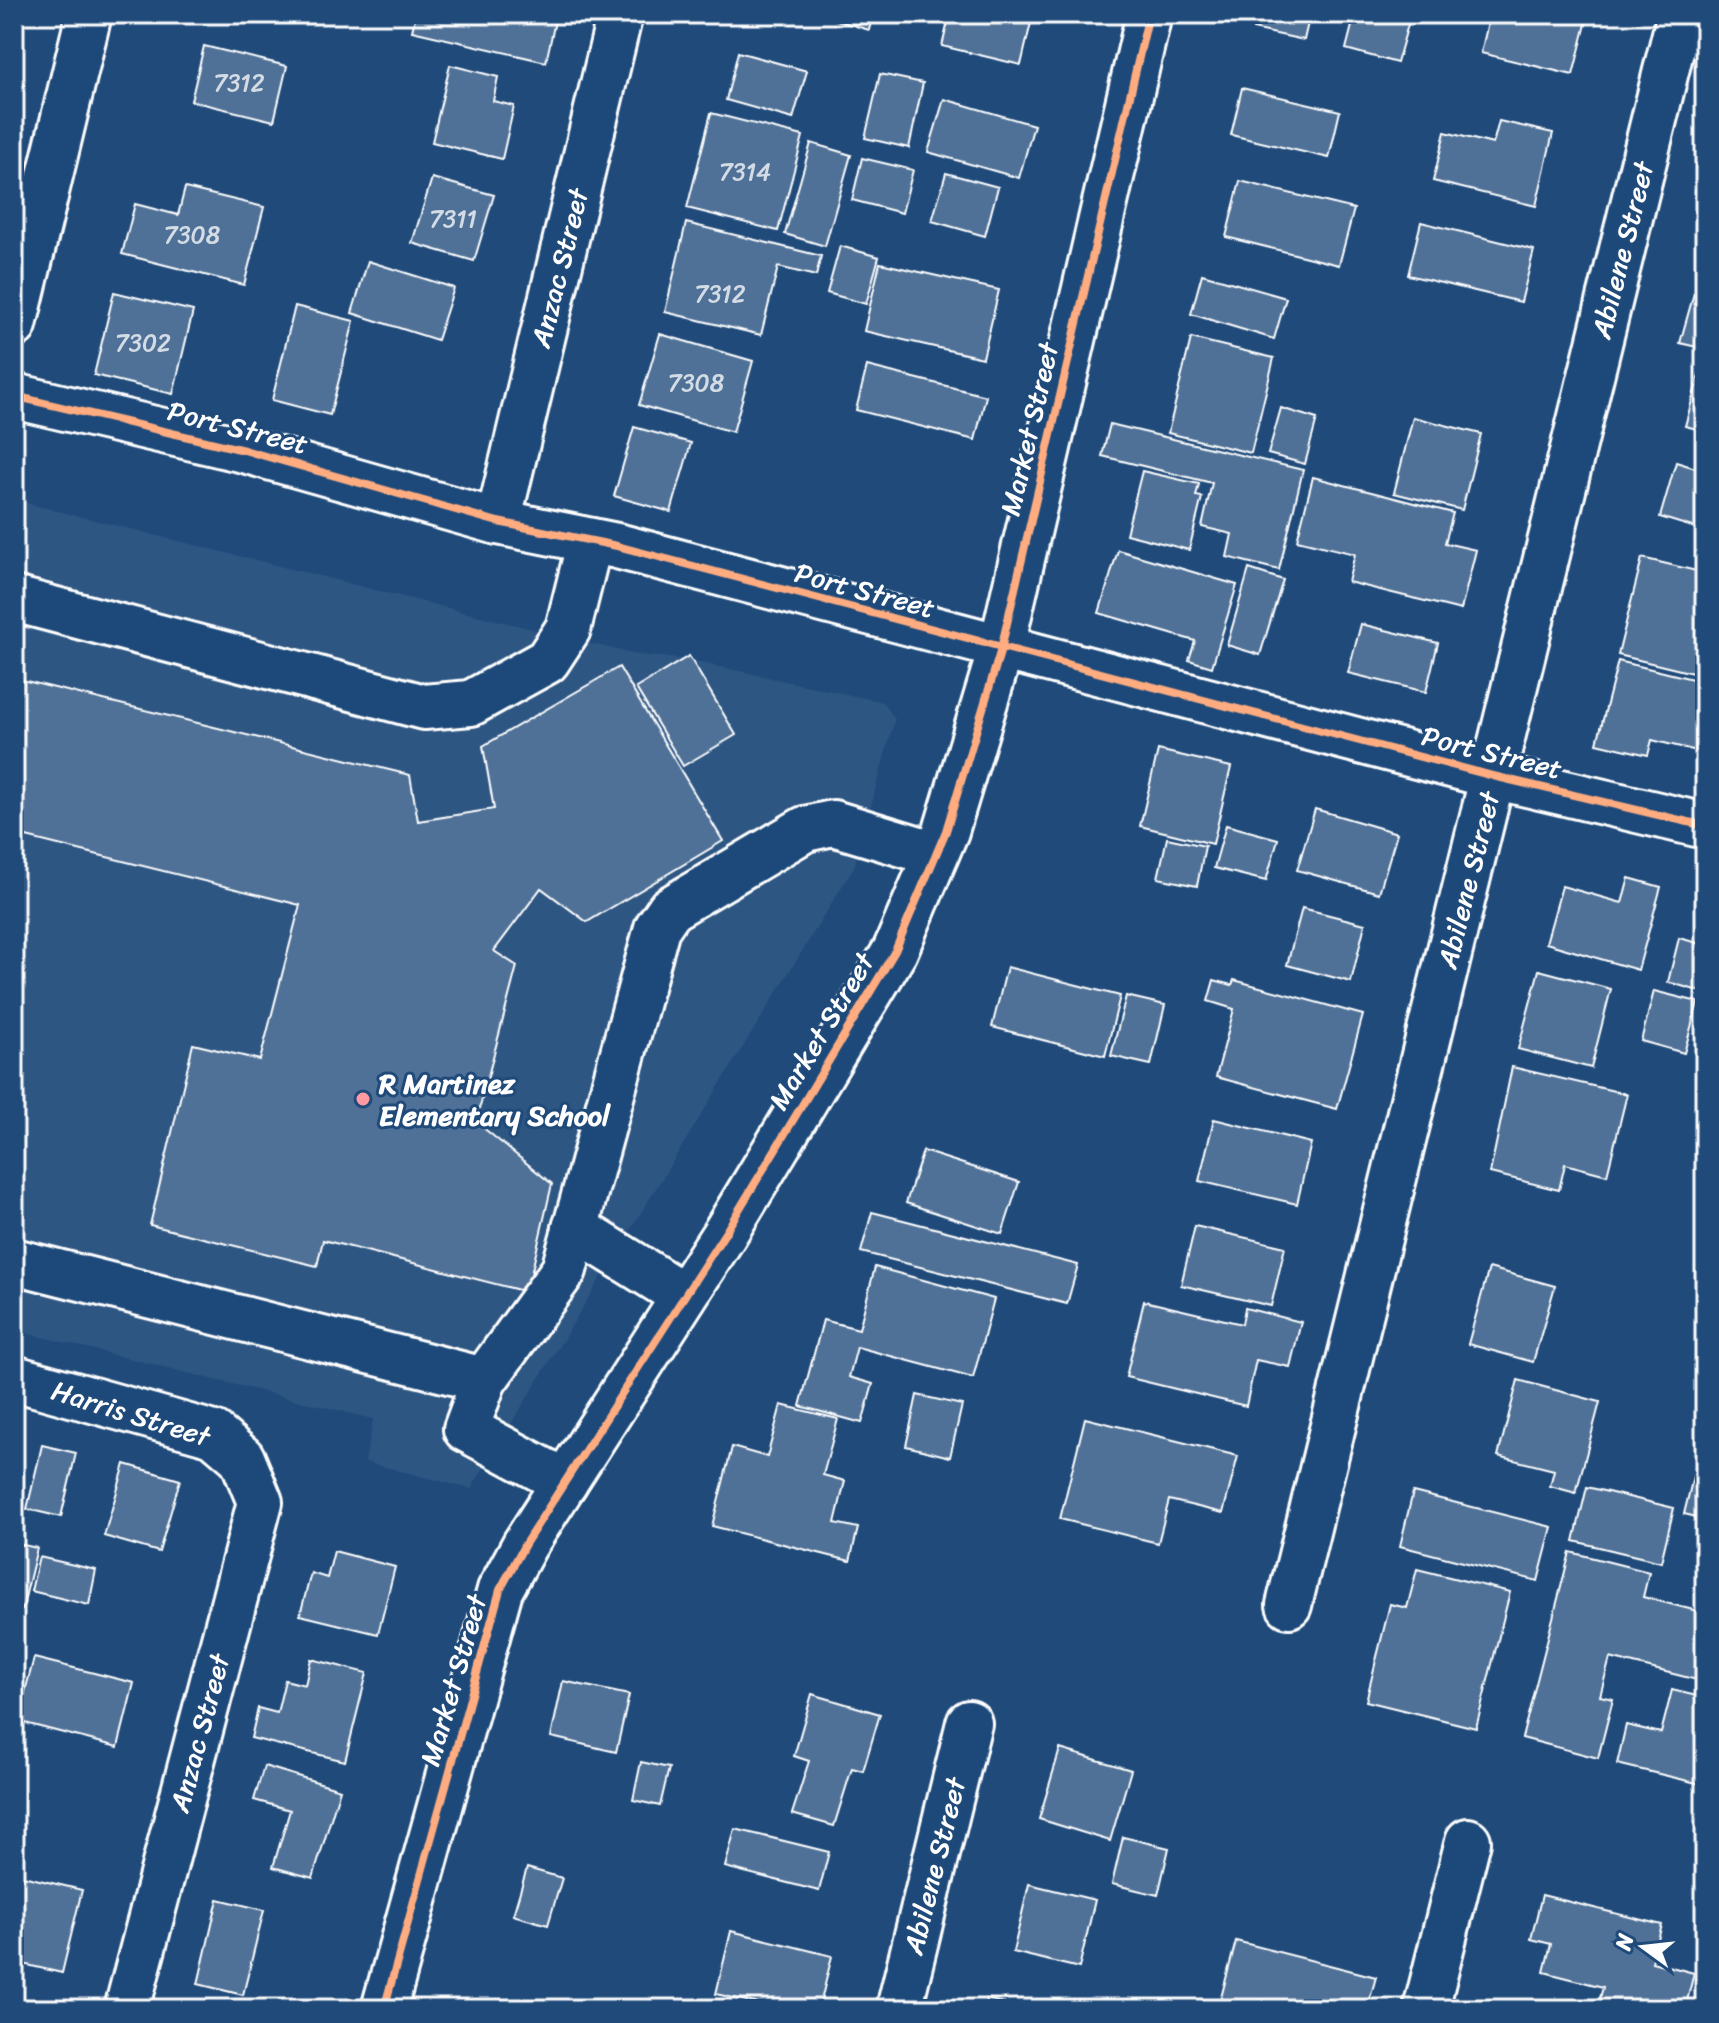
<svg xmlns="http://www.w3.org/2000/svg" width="1719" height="2023" font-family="Sriracha,sans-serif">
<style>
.built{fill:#2e5683}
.building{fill:#507197;stroke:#fff;stroke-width:2}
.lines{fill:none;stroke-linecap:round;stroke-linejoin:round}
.minor-casing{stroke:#fff;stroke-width:50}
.minor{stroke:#1f4a7a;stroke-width:44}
.cycleway-casing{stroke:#1f4a7a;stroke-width:13}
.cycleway{stroke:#ffac80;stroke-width:8}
.poi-dot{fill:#ff9aa2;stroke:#1f4a7a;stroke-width:3}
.labels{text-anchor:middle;stroke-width:6;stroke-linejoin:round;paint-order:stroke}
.number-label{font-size:24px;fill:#d3dce5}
.street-label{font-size:28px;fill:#fff;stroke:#1f4a7a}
.poi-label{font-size:28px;font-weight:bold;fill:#fff;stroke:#1f4a7a;text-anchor:start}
</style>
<rect width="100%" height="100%" fill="#1f4a7a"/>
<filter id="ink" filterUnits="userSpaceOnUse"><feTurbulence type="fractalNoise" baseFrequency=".0125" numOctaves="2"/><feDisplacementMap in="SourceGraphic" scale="16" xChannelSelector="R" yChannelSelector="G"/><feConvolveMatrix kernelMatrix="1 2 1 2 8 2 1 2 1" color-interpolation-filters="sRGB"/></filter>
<g filter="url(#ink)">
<polygon class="built" points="14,500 637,655 683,659 883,702 895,719 854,867 471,1489 365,1462 373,1419 14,1330"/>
<g class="building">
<polygon points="416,14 526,14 555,21 546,62 412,31"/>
<polygon points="817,14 873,14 869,30"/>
<polygon points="950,14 1033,14 1021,65 942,46"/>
<polygon points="1257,14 1310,14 1304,40 1253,29"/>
<polygon points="1355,14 1411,14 1397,63 1346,49"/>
<polygon points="1490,14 1565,14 1587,20 1573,75 1481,53"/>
<polygon points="204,46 287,66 274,121 191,101"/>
<polygon points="738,52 807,71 793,119 726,100"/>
<polygon points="450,65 498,77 493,101 514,106 502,159 432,142"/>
<polygon points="880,74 923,83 909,148 865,138"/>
<polygon points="1242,88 1340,111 1329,158 1231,135"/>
<polygon points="944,99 1034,125 1019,178 928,152"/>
<polygon points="711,113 803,136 778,231 687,208"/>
<polygon points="1499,121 1553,133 1536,206 1433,181 1445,132 1493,144"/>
<polygon points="811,143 851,155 825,246 785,234"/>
<polygon points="862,158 913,170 902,213 852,200"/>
<polygon points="946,173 998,187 985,236 932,221"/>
<polygon points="432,178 494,195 474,261 412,243"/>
<polygon points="1240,181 1354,209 1339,265 1226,237"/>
<polygon points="185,188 264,207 244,285 122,254 135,204 178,215"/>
<polygon points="1421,222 1534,250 1521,302 1408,275"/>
<polygon points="686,223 821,256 816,276 778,267 761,335 665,312"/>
<polygon points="840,246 879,257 866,304 827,293"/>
<polygon points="368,261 454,288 437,340 352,313"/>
<polygon points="880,263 999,290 983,358 864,331"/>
<polygon points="1202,274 1286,298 1274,339 1191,314"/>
<polygon points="114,292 193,311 173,394 94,375"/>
<polygon points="1694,293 1705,296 1705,349 1680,343"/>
<polygon points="295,306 354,321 330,415 272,400"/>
<polygon points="660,334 753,361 733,432 639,405"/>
<polygon points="1191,338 1274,358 1251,453 1168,433"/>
<polygon points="1702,364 1705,365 1705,431 1685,426"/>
<polygon points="867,366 986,396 975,440 856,410"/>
<polygon points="1281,408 1317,419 1305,464 1268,454"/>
<polygon points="1413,417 1481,434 1462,510 1394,493"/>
<polygon points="1110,424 1303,470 1279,570 1227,557 1232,534 1202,527 1212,483 1102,456"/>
<polygon points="634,427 691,443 671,512 614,496"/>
<polygon points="1676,462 1705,471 1705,531 1660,517"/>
<polygon points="1142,471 1199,484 1196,496 1202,497 1189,550 1126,534"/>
<polygon points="1313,477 1453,513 1445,543 1476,550 1461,610 1348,582 1355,554 1297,540"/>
<polygon points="1118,550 1237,585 1212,667 1189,660 1195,641 1099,613"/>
<polygon points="1642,558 1705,573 1705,676 1618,655"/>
<polygon points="1249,569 1283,580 1260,655 1227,645"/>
<polygon points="1361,624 1438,643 1426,692 1348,673"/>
<polygon points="689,656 736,735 683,766 636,688"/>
<polygon points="1618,661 1705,682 1705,753 1652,740 1648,755 1597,743"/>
<polygon points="619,667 723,841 587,922 541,888 494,951 517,966 476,1122 552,1184 527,1292 323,1240 317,1266 150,1225 193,1044 260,1060 300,905 14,834 14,678 410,775 418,821 494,809 483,746"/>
<polygon points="1158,750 1231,767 1213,844 1140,826"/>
<polygon points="1315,809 1397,833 1379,893 1297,870"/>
<polygon points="1226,825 1278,839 1266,881 1214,868"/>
<polygon points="1167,838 1205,846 1197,886 1158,878"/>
<polygon points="1629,878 1661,887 1638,970 1546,943 1562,886 1622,903"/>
<polygon points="1302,908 1365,924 1351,982 1287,965"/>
<polygon points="1679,938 1705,945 1702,992 1668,982"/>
<polygon points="1007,967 1120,996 1105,1056 992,1027"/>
<polygon points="1539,970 1611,989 1591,1068 1518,1049"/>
<polygon points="1214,980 1232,985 1234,980 1363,1015 1337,1109 1216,1077 1234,1009 1208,1001"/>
<polygon points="1654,991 1698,1002 1684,1053 1641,1041"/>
<polygon points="1126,996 1165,1005 1151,1065 1111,1056"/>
<polygon points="1512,1067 1627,1094 1607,1175 1565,1164 1559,1190 1490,1173"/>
<polygon points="1214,1119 1311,1143 1297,1204 1199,1181"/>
<polygon points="923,1151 1019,1182 1002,1234 906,1203"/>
<polygon points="872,1212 1078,1265 1067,1304 861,1252"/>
<polygon points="1195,1226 1285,1247 1271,1306 1181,1285"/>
<polygon points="875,1267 994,1299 973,1378 857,1347 849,1377 873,1384 862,1423 800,1406 823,1320 859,1329"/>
<polygon points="1489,1268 1555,1286 1533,1362 1468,1344"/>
<polygon points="1144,1301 1242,1324 1245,1308 1301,1322 1290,1367 1256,1360 1246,1406 1126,1377"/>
<polygon points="1518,1380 1600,1402 1576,1493 1550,1486 1554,1470 1498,1456"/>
<polygon points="917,1395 962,1405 950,1457 906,1446"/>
<polygon points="781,1405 838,1419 823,1475 845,1481 835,1523 858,1528 850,1561 712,1526 732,1447 767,1457"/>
<polygon points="1085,1418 1238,1456 1223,1513 1169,1500 1158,1543 1060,1519"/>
<polygon points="1705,1428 1705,1519 1684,1514"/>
<polygon points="42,1445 76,1453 61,1517 27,1509"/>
<polygon points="125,1464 180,1480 159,1552 104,1536"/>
<polygon points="1587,1487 1674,1508 1661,1562 1574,1541"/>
<polygon points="1413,1492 1552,1527 1538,1581 1400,1546"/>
<polygon points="14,1543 37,1548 22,1610 14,1608"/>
<polygon points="334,1551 395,1567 378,1634 300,1615 311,1573 327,1578"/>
<polygon points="1570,1552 1649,1572 1643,1597 1705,1613 1705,1682 1610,1658 1600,1696 1613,1699 1598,1758 1522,1738"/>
<polygon points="39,1557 96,1570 89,1605 31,1591"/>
<polygon points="1417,1569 1510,1592 1476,1728 1366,1701 1390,1604 1407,1608"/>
<polygon points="34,1658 134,1683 118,1747 17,1721"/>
<polygon points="311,1659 367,1673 345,1761 251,1738 258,1708 277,1713 285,1680 305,1685"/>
<polygon points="563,1681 629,1695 616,1752 551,1737"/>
<polygon points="1672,1690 1705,1698 1705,1767 1701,1784 1617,1764 1626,1725 1661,1733"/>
<polygon points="812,1694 880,1714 863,1771 852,1768 834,1826 792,1814 809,1761 794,1756"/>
<polygon points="1060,1749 1131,1770 1110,1841 1039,1819"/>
<polygon points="641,1762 669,1768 660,1806 633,1800"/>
<polygon points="264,1766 340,1789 313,1878 273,1867 290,1810 254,1800"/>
<polygon points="735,1829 829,1852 819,1891 725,1867"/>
<polygon points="1123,1837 1169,1848 1158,1895 1112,1884"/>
<polygon points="527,1868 562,1878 548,1925 513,1915"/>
<polygon points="14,1874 82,1890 62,1973 14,1962"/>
<polygon points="1029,1884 1095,1900 1079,1968 1013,1952"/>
<polygon points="1542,1895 1662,1925 1652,1962 1694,1973 1685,2009 1597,2009 1603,1987 1544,1972 1551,1944 1531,1939"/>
<polygon points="218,1899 264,1910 243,1995 198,1984"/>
<polygon points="731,1931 832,1956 819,2009 782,2009 716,1994"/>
<polygon points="1236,1941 1376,1977 1367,2009 1218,2009"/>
<polygon points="987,1999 1028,2009 984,2009"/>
</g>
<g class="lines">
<g class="minor-casing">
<g id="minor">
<polyline points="14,325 89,14"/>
<polyline points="14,396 244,450 498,522 617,546 1493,776 1705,826"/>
<polyline points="498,522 620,14"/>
<polyline points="14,599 424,707 471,703 547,661 568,629 590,541"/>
<polyline points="575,1228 684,1296"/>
<polyline points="14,1261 484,1380"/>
<polyline points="14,1378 214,1434 242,1458 260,1502 127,2009"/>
<polyline points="565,1482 466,1429 484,1380 564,1270 657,928 670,909 805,829 833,823 936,854"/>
<polyline points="1289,1605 1680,14"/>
<polyline points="384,2009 500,1590 525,1544 725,1233 895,951 946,831 1001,649 1149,14"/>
<polyline points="899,2009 969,1723"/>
<polyline points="1426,2009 1468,1841"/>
</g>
</g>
<use href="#minor" class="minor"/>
<g class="cycleway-casing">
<g id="cycleway">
<polyline points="14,396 244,450 498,522 617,546 1493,776 1705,826"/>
<polyline points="384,2009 500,1590 525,1544 725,1233 895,951 946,831 1001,649 1149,14"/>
</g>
</g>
<use href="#cycleway" class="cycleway"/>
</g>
</g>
<circle class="poi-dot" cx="363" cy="1099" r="8"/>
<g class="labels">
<g class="number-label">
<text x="239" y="91">7312</text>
<text x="745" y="180">7314</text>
<text x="453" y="227">7311</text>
<text x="192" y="243">7308</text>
<text x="720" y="302">7312</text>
<text x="143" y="351">7302</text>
<text x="696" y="391">7308</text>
</g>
<g class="street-label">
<text transform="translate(1622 250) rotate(-76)" y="10">Abilene Street</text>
<text transform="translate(559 268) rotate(-76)" y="10">Anzac Street</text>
<text transform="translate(238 427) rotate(14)" y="10">Port Street</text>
<text transform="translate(1029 429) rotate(-77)" y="10">Market Street</text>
<text transform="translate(865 590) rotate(15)" y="10">Port Street</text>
<text transform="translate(1492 752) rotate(14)" y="10">Port Street</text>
<text transform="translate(1468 880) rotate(-76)" y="10">Abilene Street</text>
<text transform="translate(821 1031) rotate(-59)" y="10">Market Street</text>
<text transform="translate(131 1413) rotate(17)" y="10">Harris Street</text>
<text transform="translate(453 1680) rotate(-74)" y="10">Market Street</text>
<text transform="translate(199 1733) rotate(-75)" y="10">Anzac Street</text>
<text transform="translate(934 1866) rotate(-76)" y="10">Abilene Street</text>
</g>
<g class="poi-label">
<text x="379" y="1093">R Martinez<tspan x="379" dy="32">Elementary School</tspan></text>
</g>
</g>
<rect width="1719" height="2023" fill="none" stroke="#1f4a7a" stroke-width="48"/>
<rect x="24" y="24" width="1671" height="1975" fill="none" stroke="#fff" stroke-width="3" filter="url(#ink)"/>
<g transform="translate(1643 1947) rotate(285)" stroke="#1f4a7a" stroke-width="6" paint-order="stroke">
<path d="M0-6L14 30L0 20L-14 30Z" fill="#ffffff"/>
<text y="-12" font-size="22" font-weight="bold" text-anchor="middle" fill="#ffffff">N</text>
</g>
</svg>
